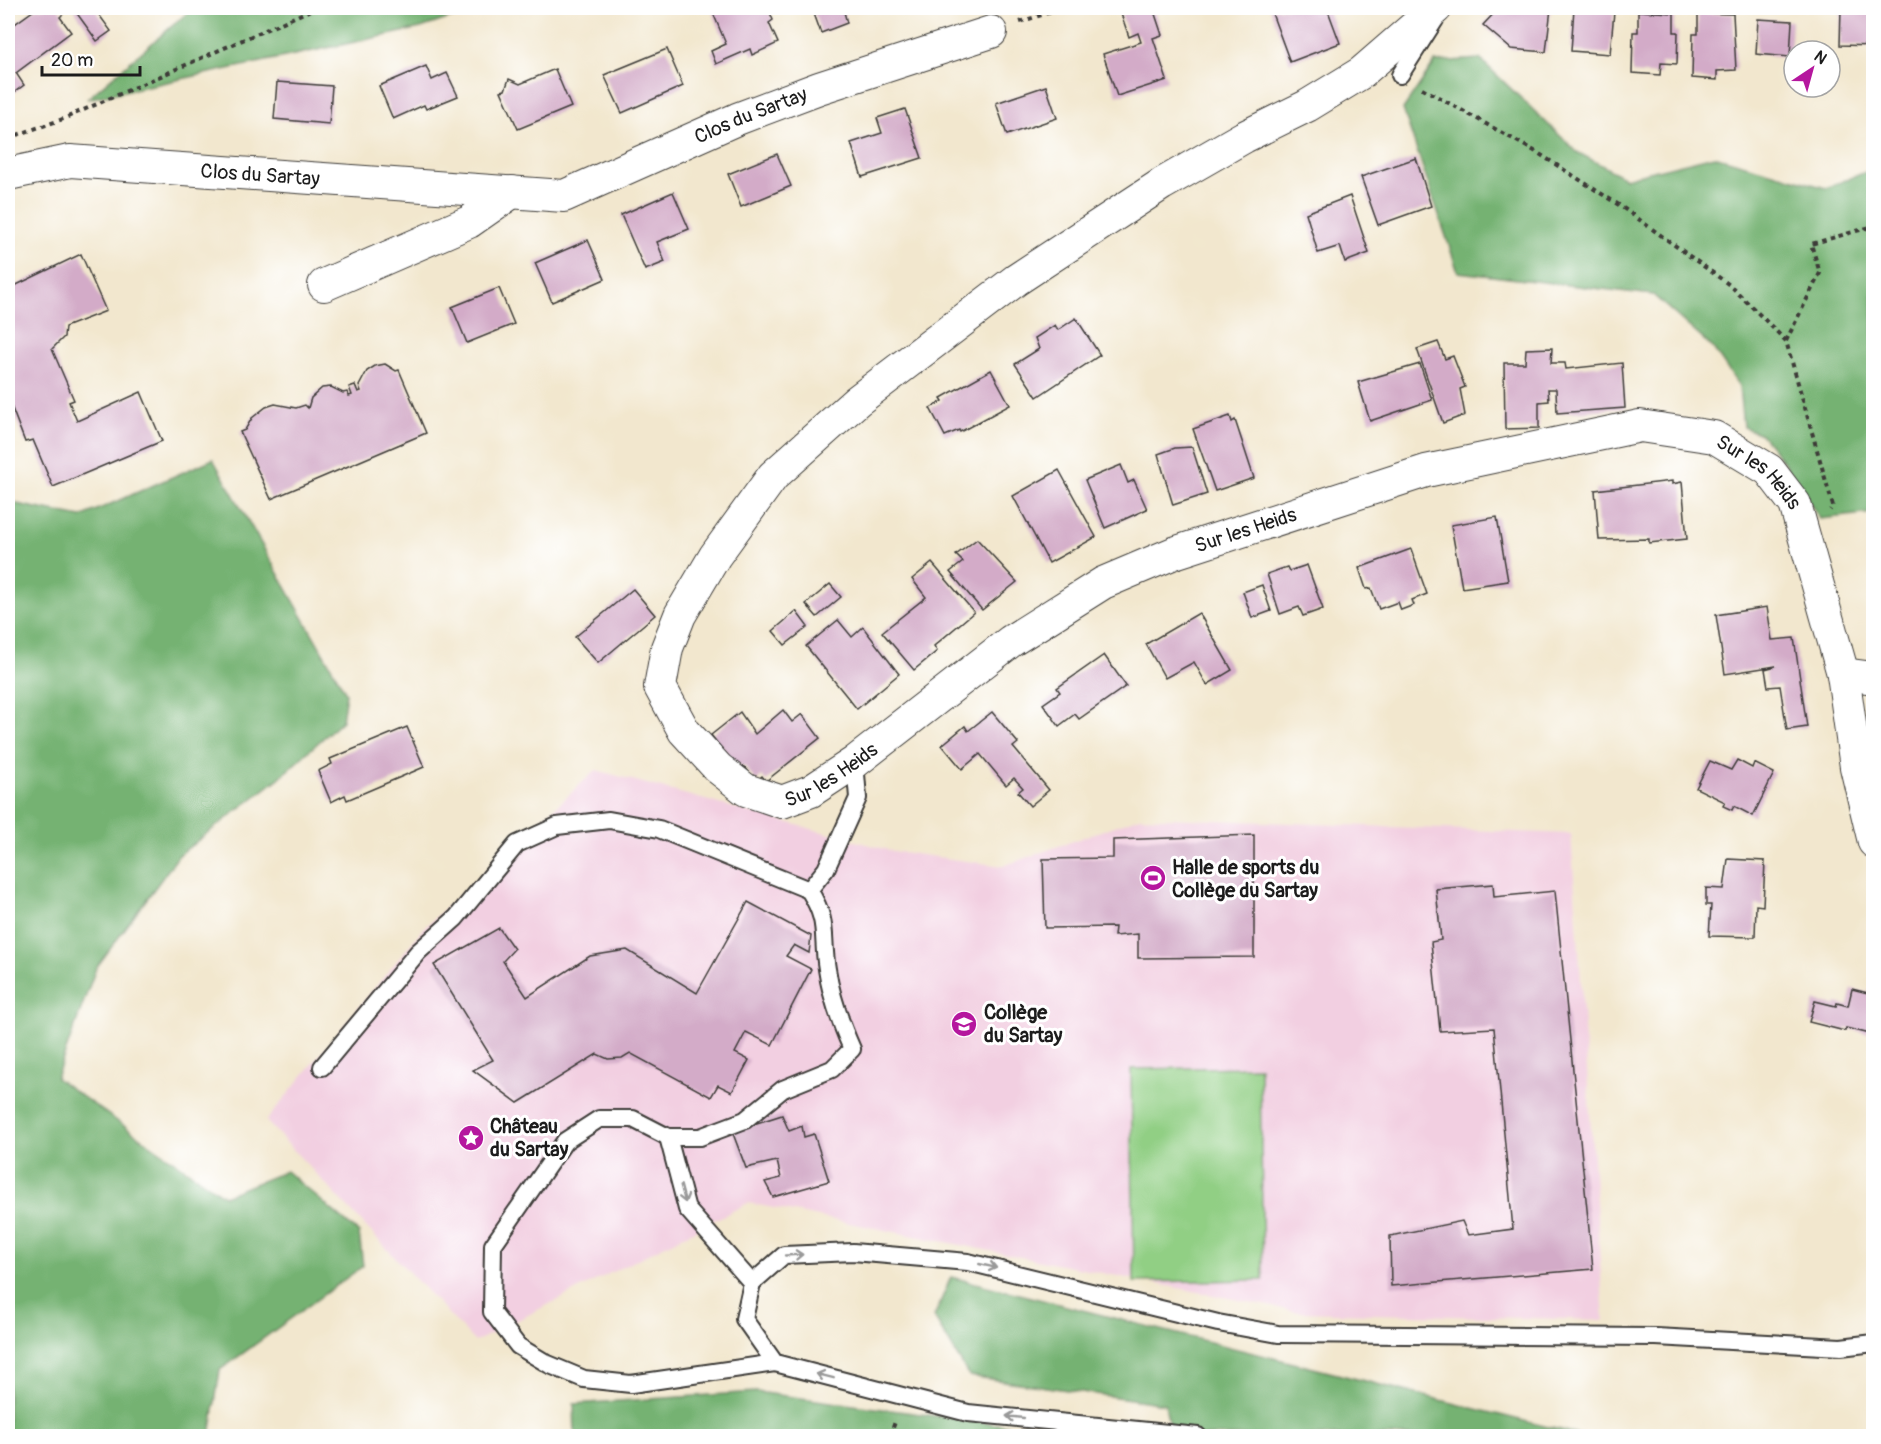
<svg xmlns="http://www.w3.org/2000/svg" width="1881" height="1444" font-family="Pangolin,sans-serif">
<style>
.built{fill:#f2cfe1}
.green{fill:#91cf84;stroke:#567650;stroke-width:1.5}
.forest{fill:#74b272;stroke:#486747;stroke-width:1.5}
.building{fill:#d3abc8}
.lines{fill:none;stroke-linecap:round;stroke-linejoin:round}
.lane-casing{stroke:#3c3a37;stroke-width:20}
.street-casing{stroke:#3c3a37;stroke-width:34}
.path{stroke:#3c3a37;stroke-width:4;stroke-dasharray:4.5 4.5;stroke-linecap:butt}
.lane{stroke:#fff;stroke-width:16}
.street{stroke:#fff;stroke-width:32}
.oneway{stroke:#999}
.labels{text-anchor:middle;stroke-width:6;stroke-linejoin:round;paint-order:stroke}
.street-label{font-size:20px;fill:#1c1c1c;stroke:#fff}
.poi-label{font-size:20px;font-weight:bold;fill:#1c1c1c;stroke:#fff;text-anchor:start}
</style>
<rect width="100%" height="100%" fill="#fff"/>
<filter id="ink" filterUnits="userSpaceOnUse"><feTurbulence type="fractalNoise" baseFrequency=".0167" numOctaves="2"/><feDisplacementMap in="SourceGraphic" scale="12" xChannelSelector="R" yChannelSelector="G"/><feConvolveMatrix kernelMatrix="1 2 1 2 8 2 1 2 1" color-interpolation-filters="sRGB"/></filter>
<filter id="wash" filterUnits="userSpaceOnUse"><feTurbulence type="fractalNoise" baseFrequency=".008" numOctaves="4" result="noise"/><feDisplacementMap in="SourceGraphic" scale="24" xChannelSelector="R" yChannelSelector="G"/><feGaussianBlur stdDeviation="1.35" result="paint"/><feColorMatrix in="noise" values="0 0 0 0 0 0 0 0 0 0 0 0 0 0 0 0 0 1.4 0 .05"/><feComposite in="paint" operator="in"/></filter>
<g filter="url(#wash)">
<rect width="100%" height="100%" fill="#f2e7ce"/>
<polygon class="built" points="596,770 892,851 1003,866 1140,817 1571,834 1604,1320 1299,1312 748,1203 475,1342 266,1121 424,928"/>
<polygon class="green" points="1260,1067 1263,1280 1134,1282 1131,1069"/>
<g class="forest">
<polygon points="193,8 479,8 421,28 87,99"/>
<polygon points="1480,59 1577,152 1625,178 1714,156 1826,188 1873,169 1873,513 1820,519 1783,461 1761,434 1743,427 1739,386 1713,348 1653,295 1458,272 1403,109 1435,62"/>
<polygon points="213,459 346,693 342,721 278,779 179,855 96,968 56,1078 224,1196 286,1171 359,1233 363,1266 220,1370 210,1436 8,1436 8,497 17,504 81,517"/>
<polygon points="951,1277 1584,1436 1171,1436 1165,1404 969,1376 934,1317"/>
<polygon points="756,1392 1085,1436 575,1436 574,1404"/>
</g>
<g id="blocks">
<g class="building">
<polygon points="37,8 58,8 63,14 60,17 71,32 16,73 24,85 8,97 8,29"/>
<polygon points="73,8 94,8 111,31 97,41"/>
<polygon points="711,8 768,8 773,20 769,23 778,43 752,55 750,49 716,64 711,51 726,44"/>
<polygon points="812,8 843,8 847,23 821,33"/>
<polygon points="1119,8 1153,8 1162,35 1153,38 1167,80 1117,96 1103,54 1141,42 1138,33 1129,37"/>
<polygon points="1270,8 1327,8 1340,43 1290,62"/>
<polygon points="1499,8 1506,13 1512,8 1551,8 1546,52 1511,49 1483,25"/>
<polygon points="1574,8 1614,12 1610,54 1571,51"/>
<polygon points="1841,8 1874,8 1874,46 1840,45"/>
<polygon points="1638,11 1674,13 1674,32 1678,32 1677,64 1661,63 1660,75 1632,73 1633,32 1638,32"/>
<polygon points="1698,13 1733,14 1736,70 1717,71 1717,80 1692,78 1693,34 1698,34"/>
<polygon points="1758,19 1792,21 1790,57 1756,54"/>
<polygon points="667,49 683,86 622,113 604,75"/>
<polygon points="426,66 432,80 447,73 458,96 426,109 424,105 393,119 379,86"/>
<polygon points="555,69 571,107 518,129 501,91 505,90 509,79 520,84"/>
<polygon points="277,82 332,86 329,124 274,119"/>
<polygon points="1046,86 1057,118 1007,135 996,103"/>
<polygon points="905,109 922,158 862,177 851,143 882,133 877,118"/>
<polygon points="777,154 791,186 741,207 728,174"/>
<polygon points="1416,158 1431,206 1378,225 1361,177"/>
<polygon points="673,192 689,229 657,242 665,262 645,270 621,215"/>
<polygon points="1350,196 1369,253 1345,262 1340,246 1318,253 1306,213"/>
<polygon points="588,240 605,279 552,302 535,263"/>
<polygon points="81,254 106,311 65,327 64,337 52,349 74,400 69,402 77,421 141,392 162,441 53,487 33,440 25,442 8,398 8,289"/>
<polygon points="499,288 514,324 467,343 452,307"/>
<polygon points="1076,318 1100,355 1037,397 1015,364 1039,349 1035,338 1055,325 1058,330"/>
<polygon points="1438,342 1445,359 1453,356 1465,387 1460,389 1465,415 1443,423 1417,349"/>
<polygon points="1552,348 1551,363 1565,363 1566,369 1622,363 1625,408 1557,413 1556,389 1548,389 1549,401 1539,402 1539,428 1505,429 1504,363 1525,363 1526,349"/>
<polygon points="385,364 396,371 399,370 426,433 271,499 240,432 245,430 252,418 266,407 275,404 296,408 305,405 308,408 311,398 322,388 331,387 343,393 347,392 349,396 352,395 349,387 355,385 358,392 361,391 359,386 367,371 375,366"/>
<polygon points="1420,364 1432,400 1370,421 1358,382"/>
<polygon points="991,370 1010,405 960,432 959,430 945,436 930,408 943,401 941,398"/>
<polygon points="1230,416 1232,422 1235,420 1254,478 1215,491 1193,429"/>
<polygon points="1192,447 1207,494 1173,505 1158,454 1175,448"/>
<polygon points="1121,465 1128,483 1134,480 1147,509 1105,528 1085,480"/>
<polygon points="1059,470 1096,537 1049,563 1013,496"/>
<polygon points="1672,481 1672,484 1682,482 1687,539 1649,543 1649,539 1599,540 1595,490"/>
<polygon points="1497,517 1508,581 1462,588 1451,525"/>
<polygon points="977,539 1017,582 982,610 950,572 963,562 956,555"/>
<polygon points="1411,549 1427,594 1412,600 1414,605 1401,610 1398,602 1379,609 1371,588 1366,589 1359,568"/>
<polygon points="932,563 974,612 934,646 937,651 914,670 882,632 926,597 912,579"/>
<polygon points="1307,565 1323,609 1303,616 1299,607 1280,614 1267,574 1287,567 1289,571"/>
<polygon points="830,584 841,597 817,617 806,604"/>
<polygon points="1262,585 1271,611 1252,618 1243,592"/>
<polygon points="633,589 655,615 598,663 575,637"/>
<polygon points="1767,607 1772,640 1794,638 1807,727 1787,730 1780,686 1768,687 1765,669 1776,666 1725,674 1716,615"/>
<polygon points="796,611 808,627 785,645 773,631"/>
<polygon points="1199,613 1232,670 1207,685 1194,662 1165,678 1146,644"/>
<polygon points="838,620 852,637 863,627 899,674 857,709 806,646"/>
<polygon points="1104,655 1126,686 1079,719 1075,714 1059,726 1043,704 1060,692 1057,688"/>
<polygon points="783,710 792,722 802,714 820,738 766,781 762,776 756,781 745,767 735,765 711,735 740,712 755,734"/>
<polygon points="992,712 1018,743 1013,747 1049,790 1030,806 1018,792 1023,788 1014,778 1006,785 980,754 962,769 942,745 965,726 968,731"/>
<polygon points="407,727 424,767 347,800 345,795 331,802 318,771 332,764 330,759"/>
<polygon points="1737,760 1752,768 1754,763 1774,773 1753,816 1734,806 1732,810 1723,806 1725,802 1696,788 1710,761 1731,770"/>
<polygon points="1254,835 1254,957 1138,958 1138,934 1114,936 1115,927 1045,928 1043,859 1113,858 1113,840"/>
<polygon points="1728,859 1765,861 1763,906 1756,905 1755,937 1709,936 1711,905 1706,905 1706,888 1724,889"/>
<polygon points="1493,884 1494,897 1555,891 1593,1269 1391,1286 1390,1236 1462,1221 1468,1235 1513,1229 1494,1028 1440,1031 1431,942 1441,940 1436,889"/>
<polygon points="748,902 811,936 809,953 794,945 786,956 811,969 772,1045 746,1032 735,1053 749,1060 732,1092 718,1085 711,1097 630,1053 622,1058 608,1059 597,1054 518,1103 473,1070 493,1060 434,965 499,928 514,949 503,961 527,997 590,956 627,950 697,993"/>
<polygon points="1852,989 1868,993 1869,989 1874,990 1874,1035 1846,1028 1845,1031 1809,1022 1815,1001 1836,1006 1837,1003 1848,1006"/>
<polygon points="782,1115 789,1131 802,1126 804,1137 814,1134 829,1181 773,1197 765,1182 781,1178 777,1161 746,1168 732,1131"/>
<polygon points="1516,1433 1533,1435 1533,1436 1516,1436"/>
</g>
</g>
</g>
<g filter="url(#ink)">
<use href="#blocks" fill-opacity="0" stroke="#3c3a37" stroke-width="1.5"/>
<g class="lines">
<g class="lane-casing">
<g id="lane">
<polyline points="1400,75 1435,20"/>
<polyline points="809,890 826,869 858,798 855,762"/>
<path d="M 322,1067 L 418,952 L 456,918 L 517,844 L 557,826 L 609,820 L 659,829 L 809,890 C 830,924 821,934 827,969 C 831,997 841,1024 852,1049 L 832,1069 L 783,1089 L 745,1120 L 700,1137 L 668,1137 L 633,1119 L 599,1119 L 565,1141 L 493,1245 L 492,1312 L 518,1346 L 548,1364 L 584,1379 L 631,1384 L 775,1363"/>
<polyline points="668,1137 687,1209 752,1283"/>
<polyline points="1198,1436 968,1413 775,1363 744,1319 752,1283 784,1255 853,1252 968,1262 1218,1323 1278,1334 1656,1337 1841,1347 1874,1343"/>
</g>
</g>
<g class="street-casing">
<g id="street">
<path id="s1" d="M 1436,8 L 1361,73 L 1307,106 L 1244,137 L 1162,184 L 1016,280 L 857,401 L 773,476 L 715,556 L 680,615 L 667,648 L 660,687 L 684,731 L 718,768 L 746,790 L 782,802 L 811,791 L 855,762 L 1011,641 L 1103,583 L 1174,553 L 1426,471 L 1640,426 L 1714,437 L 1769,470 L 1795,504 L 1843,674 L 1856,767 L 1874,842"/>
<path id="s2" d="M 8,174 L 70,161 L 564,196 L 737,119 L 819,88 L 991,32"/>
<polyline points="324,285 469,222 512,192"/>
<polyline points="1843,674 1874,678"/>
</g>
</g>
<g class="path">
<polyline points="1020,22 1063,8"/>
<polyline points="1422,88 1538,153 1619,205 1731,286 1786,341 1833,506 1830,510"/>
<polyline points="8,138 63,119 315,8"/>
<polyline points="1786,341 1820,273 1811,244 1874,226"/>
<polyline points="890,1436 896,1419"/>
</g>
<use href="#lane" class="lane"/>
<use href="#street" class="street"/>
</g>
<defs><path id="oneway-shaft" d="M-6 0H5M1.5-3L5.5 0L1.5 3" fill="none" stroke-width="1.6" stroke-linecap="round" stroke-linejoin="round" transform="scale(1.5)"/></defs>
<g class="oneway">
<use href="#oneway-shaft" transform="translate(683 1194) rotate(75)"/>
<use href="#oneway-shaft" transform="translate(794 1255) rotate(-3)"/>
<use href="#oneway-shaft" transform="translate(988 1266) rotate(13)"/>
<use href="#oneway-shaft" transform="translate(825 1376) rotate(-166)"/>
<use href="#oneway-shaft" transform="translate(1015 1417) rotate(-174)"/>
</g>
</g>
<defs>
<g id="stadium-disc" transform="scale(1.35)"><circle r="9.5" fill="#b5179e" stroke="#fff"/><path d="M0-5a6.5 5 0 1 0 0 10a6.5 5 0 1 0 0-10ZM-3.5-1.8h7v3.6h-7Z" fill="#fff"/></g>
<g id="school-disc" transform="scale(1.35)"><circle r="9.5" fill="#b5179e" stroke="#fff"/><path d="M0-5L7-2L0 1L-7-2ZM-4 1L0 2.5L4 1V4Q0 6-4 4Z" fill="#fff"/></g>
<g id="sight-disc" transform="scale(1.35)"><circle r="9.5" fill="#b5179e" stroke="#fff"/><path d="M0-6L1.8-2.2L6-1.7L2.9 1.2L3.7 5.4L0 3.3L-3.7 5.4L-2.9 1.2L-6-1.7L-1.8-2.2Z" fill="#fff"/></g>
</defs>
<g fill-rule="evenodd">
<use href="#stadium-disc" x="1153" y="878"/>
<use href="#school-disc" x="964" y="1024"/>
<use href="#sight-disc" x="471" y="1138"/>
</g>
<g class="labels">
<g class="street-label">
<text dy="7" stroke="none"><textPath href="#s2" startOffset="762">Clos du Sartay</textPath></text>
<text dy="7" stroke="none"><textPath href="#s2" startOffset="254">Clos du Sartay</textPath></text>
<text dy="7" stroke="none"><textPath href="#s1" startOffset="2314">Sur les Heids</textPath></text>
<text dy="7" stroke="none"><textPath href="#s1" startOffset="1773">Sur les Heids</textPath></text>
<text dy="7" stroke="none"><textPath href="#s1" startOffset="1287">Sur les Heids</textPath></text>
</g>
<g class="poi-label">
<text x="1172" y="874">Halle de sports du<tspan x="1172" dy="23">Collège du Sartay</tspan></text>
<text x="984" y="1019">Collège<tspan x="984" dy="23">du Sartay</tspan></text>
<text x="490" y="1133">Château<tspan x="490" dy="23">du Sartay</tspan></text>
</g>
</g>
<rect width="1881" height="1444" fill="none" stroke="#fff" stroke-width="30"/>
<g transform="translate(1812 69) rotate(36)"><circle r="28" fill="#ffffff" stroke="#a4a4a4" stroke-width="1.5"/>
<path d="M0-4.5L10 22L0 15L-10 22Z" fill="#b5179e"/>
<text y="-9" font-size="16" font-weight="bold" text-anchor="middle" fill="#1c1c1c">N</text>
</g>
<path d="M42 66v9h98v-9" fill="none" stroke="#1c1c1c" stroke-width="3"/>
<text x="51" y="66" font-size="18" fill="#1c1c1c" stroke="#ffffff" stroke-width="4.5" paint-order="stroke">20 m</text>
</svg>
